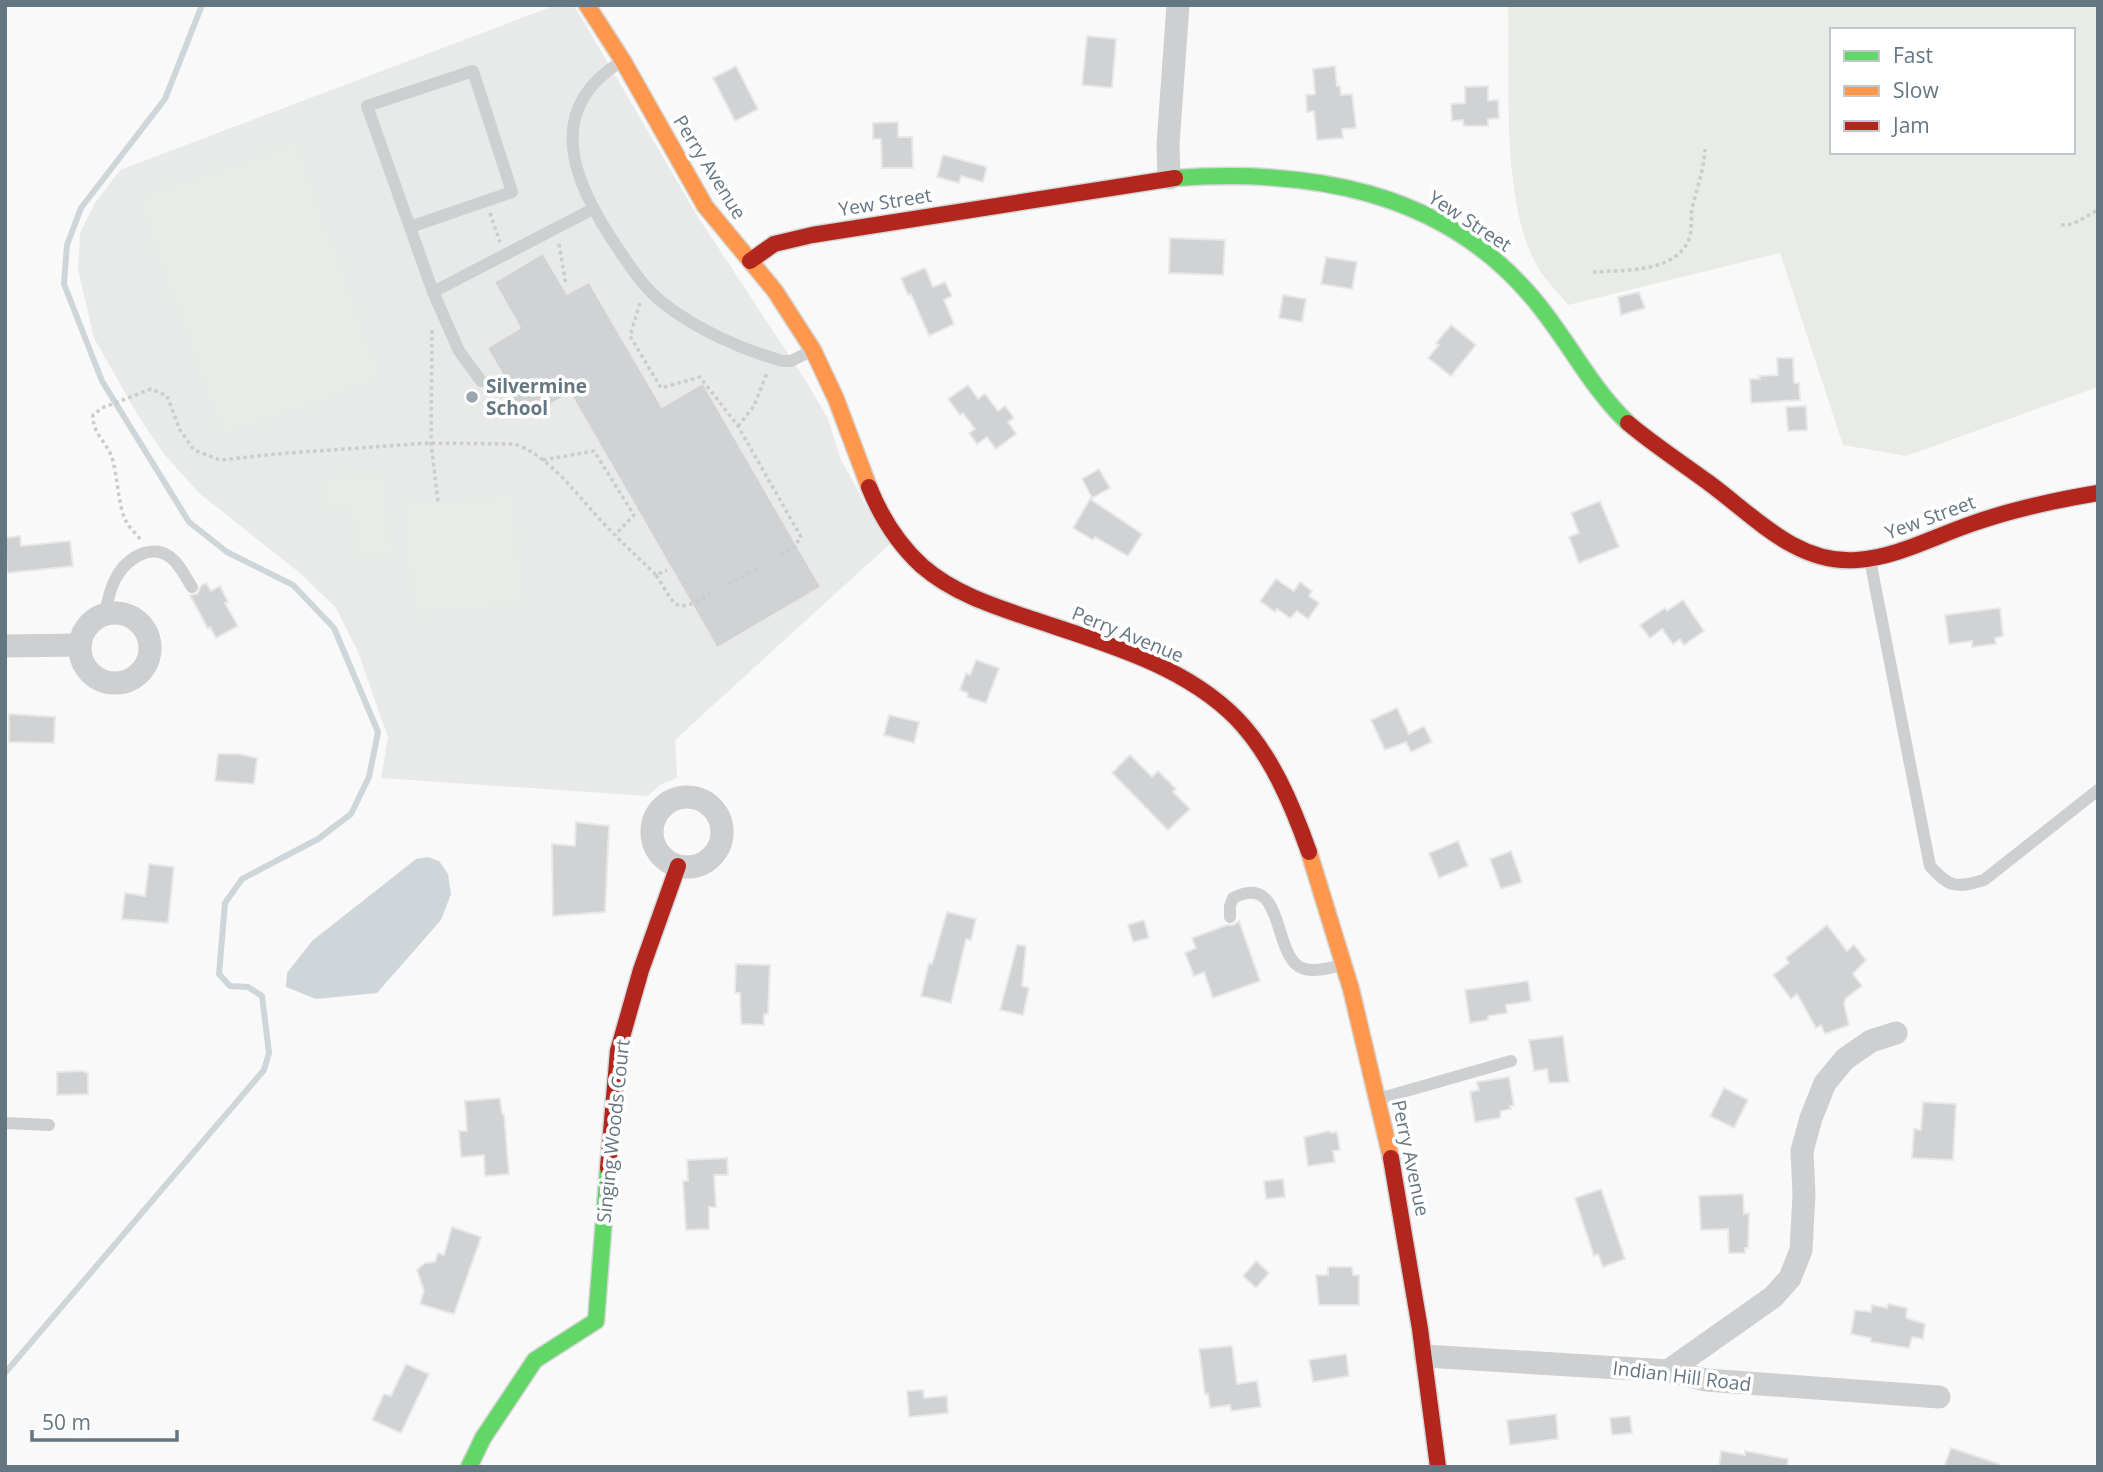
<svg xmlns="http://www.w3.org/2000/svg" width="2103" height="1472" font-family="'Open Sans',sans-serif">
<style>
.built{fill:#e8e9e9}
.green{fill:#e8ebe6;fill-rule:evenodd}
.water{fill:#ced6d9}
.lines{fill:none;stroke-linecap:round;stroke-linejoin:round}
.stream{stroke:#ced6d9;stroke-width:6}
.building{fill:#d0d2d3;stroke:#e8e8e8;stroke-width:2}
.fast-casing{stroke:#d5d6d7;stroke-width:19}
.slow-casing{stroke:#d5d6d7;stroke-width:19}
.jam-casing{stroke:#d5d6d7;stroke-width:19}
.path{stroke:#cbcccd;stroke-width:3.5;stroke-dasharray:3.5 3.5;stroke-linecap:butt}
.lane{stroke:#cecfd0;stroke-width:12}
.street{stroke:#cecfd0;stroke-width:23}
.fast{stroke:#63d668;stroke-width:16}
.slow{stroke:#ff974d;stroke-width:16}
.jam{stroke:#b3261e;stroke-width:16}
.poi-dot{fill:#99a4ac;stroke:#fff;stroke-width:2.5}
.labels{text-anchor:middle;stroke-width:7;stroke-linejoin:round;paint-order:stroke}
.street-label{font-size:19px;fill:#657683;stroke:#fff}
.poi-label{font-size:19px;font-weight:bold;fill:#657683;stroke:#fff;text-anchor:start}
</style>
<rect width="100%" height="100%" fill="#f9f9f9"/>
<polygon class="built" points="556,5 574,5 698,217 806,381 828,419 841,460 868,509 892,542 675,740 677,778 660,785 648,796 381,778 388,737 358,652 336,608 300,573 200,494 163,453 137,414 94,338 78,270 80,233 95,203 120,170"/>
<g class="green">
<path d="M 1508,5 L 2098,5 L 2098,387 L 1906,456 L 1843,445 L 1780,253 L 1568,305 C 1557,291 1542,277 1535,262 C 1501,196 1510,80 1508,5 ZM 1832,30 L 2073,30 L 2073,152 L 1832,152 Z"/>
<polygon points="296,144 380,379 223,434 139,199"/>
<polygon points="383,473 391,555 357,558 353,507 325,509 322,478"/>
<polygon points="512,496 522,603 414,613 405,505"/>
</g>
<polygon class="water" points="428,857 439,861 448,874 451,894 441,920 377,993 316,999 286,987 287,973 312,941 416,859"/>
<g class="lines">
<polyline class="stream" points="5,1373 264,1070 269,1053 262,996 248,987 230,986 219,974 225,903 242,879 318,839 351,814 369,777 378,732 334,628 293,585 227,552 189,522 102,381 64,284 67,245 81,208 165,99 202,5"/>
</g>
<g class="building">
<polygon points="1087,36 1116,39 1112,88 1082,85"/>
<polygon points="736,66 758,109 735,121 713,78"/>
<polygon points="1335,66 1337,86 1340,86 1341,95 1352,94 1356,128 1342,129 1343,138 1317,140 1314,111 1307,112 1306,95 1315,94 1313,69"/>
<polygon points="1488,86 1488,101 1498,100 1499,118 1488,119 1488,126 1464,126 1463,120 1452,121 1451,104 1465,103 1465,87"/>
<polygon points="898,122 898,137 912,137 913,168 882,168 881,139 873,139 873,123"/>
<polygon points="943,155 987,167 983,182 961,176 959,183 937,177"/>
<polygon points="1170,238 1225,240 1223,275 1169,273"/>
<polygon points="543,253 567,294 589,282 662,407 703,383 821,587 717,648 570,393 524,420 511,396 514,394 487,348 520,328 494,282"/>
<polygon points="1326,257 1357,262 1352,289 1321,284"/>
<polygon points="925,268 933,287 945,282 952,296 944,300 954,324 929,336 911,294 908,295 901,278"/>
<polygon points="1639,292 1645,308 1621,315 1618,297"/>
<polygon points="1283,295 1306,299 1302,322 1279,318"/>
<polygon points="1451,325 1476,345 1451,376 1428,358 1439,345 1436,343"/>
<polygon points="1777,358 1793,358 1794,383 1799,383 1800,400 1751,403 1750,379 1760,379 1759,376 1778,375"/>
<polygon points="968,385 978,399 985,394 998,411 1005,406 1014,418 1008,422 1016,434 996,449 987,437 977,444 969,433 975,429 963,413 960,415 948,399"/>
<polygon points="1806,406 1807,430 1788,431 1786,407"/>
<polygon points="1099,469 1110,488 1092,498 1082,479"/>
<polygon points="1090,499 1142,534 1128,556 1095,537 1093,540 1073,528"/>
<polygon points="1600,501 1619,547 1579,563 1569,537 1579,533 1571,513"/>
<polygon points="20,536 21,546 70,541 73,566 7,573 5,538"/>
<polygon points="1276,579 1294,591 1300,582 1312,591 1309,596 1319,603 1308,619 1297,611 1290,618 1277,609 1275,612 1260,601"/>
<polygon points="206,583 211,591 220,586 228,602 225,603 238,626 216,638 210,627 208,629 190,595 197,594 201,586"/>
<polygon points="1683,600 1704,631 1684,645 1680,639 1673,644 1662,629 1650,638 1640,625 1665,608 1667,611"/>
<polygon points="2000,608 2003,636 1995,638 1996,644 1972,647 1972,641 1949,644 1945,615"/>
<polygon points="976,660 999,668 986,703 967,697 968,693 960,690 966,673 970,675"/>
<polygon points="1397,708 1409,734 1424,726 1432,742 1411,752 1406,742 1385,750 1371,720"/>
<polygon points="9,714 55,717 54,743 9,742"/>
<polygon points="889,715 919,722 914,743 884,735"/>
<polygon points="218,754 238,754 257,758 254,784 215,781"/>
<polygon points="1130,755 1152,777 1158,771 1176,789 1173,792 1190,809 1168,830 1112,773"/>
<polygon points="576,822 609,826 605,912 553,916 552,844 575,846"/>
<polygon points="1458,841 1468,866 1439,878 1429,853"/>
<polygon points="1511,851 1522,882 1501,889 1490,859"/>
<polygon points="149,864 174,867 168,923 122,919 125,893 145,896"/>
<polygon points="947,912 976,919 971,940 966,939 951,1003 921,996 929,963 932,964"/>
<polygon points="1144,920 1149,938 1133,942 1128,925"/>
<polygon points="1239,921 1260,981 1213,998 1204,972 1194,976 1185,953 1196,948 1192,938 1227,925 1234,925"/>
<polygon points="1827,925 1847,951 1854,945 1866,960 1853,974 1862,986 1846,998 1844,1004 1849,1025 1825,1034 1821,1025 1816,1028 1797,994 1791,999 1773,975 1789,963 1786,958"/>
<polygon points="1017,945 1026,946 1022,986 1029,988 1023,1015 1000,1010"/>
<polygon points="736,964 770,965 768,1014 764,1014 764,1025 741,1024 740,993 735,993"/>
<polygon points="1528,981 1531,1001 1506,1005 1507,1013 1488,1016 1488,1020 1470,1023 1465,990"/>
<polygon points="1563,1036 1569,1082 1549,1083 1547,1069 1534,1071 1529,1040"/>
<polygon points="82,1071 88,1073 88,1094 57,1095 57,1072"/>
<polygon points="1509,1077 1514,1106 1510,1106 1511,1109 1501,1111 1500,1118 1475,1122 1470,1092 1479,1090 1477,1082"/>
<polygon points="1724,1088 1748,1100 1734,1128 1710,1116"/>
<polygon points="500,1098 502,1114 504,1114 509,1174 485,1176 484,1155 461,1157 459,1131 467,1131 465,1101"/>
<polygon points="1923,1102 1956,1104 1953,1160 1912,1158 1914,1129 1921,1130"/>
<polygon points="1330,1131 1331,1133 1337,1132 1340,1150 1333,1151 1335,1162 1308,1166 1304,1137"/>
<polygon points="727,1158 728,1175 714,1175 716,1207 709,1207 709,1229 686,1230 683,1181 688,1181 687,1160"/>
<polygon points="1283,1179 1285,1197 1266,1199 1264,1181"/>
<polygon points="1601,1189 1625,1259 1603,1267 1598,1254 1594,1256 1575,1198"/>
<polygon points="1743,1194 1744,1214 1749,1213 1748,1248 1745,1248 1745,1253 1729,1253 1728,1229 1701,1230 1699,1196"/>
<polygon points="452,1227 481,1237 454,1314 420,1304 424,1291 417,1270 425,1263 435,1262 438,1253 444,1255"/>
<polygon points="1256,1261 1269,1273 1256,1288 1243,1276"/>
<polygon points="1328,1267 1352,1267 1353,1275 1359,1275 1359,1305 1319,1305 1316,1275 1328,1275"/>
<polygon points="1888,1304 1907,1308 1906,1318 1925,1324 1923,1339 1912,1337 1909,1348 1871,1342 1871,1338 1851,1334 1855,1310 1871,1312 1872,1305 1887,1308"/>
<polygon points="1232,1346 1237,1384 1257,1381 1261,1407 1231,1411 1230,1405 1210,1408 1208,1394 1205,1394 1199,1349"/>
<polygon points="1346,1354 1349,1376 1313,1382 1309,1360"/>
<polygon points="406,1364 429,1374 401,1433 372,1420 384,1394 391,1396"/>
<polygon points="923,1390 924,1398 947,1396 948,1413 909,1417 907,1391"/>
<polygon points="1556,1414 1558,1439 1510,1445 1507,1420"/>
<polygon points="1630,1416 1632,1433 1612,1435 1610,1418"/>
<polygon points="1951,1448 1999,1464 1999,1467 1944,1467"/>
<polygon points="1721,1451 1745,1455 1745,1451 1788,1459 1787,1467 1719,1467"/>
</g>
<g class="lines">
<g class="fast-casing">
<g id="fast">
<path d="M 1175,178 C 1307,169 1440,189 1531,296 C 1566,336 1589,386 1628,423"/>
<polyline points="469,1467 483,1438 535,1360 596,1321 608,1168"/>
</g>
</g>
<g class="slow-casing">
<g id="slow">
<polyline points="587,5 623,61 705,206 775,291 813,350 836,399 869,487"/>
<polyline points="1309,852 1351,989 1391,1158"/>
</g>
</g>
<g class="jam-casing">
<g id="jam">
<polyline points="750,261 774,244 812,235 1175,178"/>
<path d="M 1628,423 C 1654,445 1682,463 1709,483 C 1754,516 1797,565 1857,560 C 1898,557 1935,536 1974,523 C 2014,509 2056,500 2098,493"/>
<path d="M 869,487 C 881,517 898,544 922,566 C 953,593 993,606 1032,619 C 1100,642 1183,664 1236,718 C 1271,754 1292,804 1309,852"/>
<polyline points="1391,1158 1420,1329 1438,1467"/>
<polyline points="608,1168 618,1051 641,970 678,866"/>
</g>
</g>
<g class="path">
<polyline points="490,213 500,242"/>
<polyline points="2061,225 2073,224 2098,210"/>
<polyline points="559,244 566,285"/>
<path d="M 1593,272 C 1625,270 1679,273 1690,236 C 1692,227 1691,217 1692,208 C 1697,188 1704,170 1705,149"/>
<polyline points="640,303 630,336 661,388 700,377 738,426 801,537 794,547 779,556"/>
<polyline points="432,330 431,443 438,502"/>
<polyline points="738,426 754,406 767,373"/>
<polyline points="543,460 594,451 634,515 615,535"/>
<path d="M 140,539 C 136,533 129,528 126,521 C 118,508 118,473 111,455 C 105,441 92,432 93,415 L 102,408 L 151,389 L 167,396 L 180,430 L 194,450 L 220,460 L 287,453 L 428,443 L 514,444 C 550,455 580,499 606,526 C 622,543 639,558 656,575 L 667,570"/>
<path d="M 656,575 C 676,606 674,616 710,594"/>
<polyline points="729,584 760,567"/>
</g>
<g class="lane">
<path d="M 622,61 C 540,111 575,186 619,250 C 632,269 644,288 663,303 C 696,329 742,350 783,361 L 791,361 L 811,351"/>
<polyline points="410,227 512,192 473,71 367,106 433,292 593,209"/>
<polyline points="433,292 459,351 481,381"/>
<path d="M 1870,560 L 1930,866 C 1949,888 1957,888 1984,880 L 2098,790"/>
<path d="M 105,615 C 109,589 117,563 144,553 C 151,551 158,550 165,554 C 178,560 184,575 192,587"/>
<path d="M 1230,917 L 1230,906 L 1233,898 C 1283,872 1273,948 1298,966 C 1310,974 1329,968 1342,965"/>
<polyline points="1378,1099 1511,1061"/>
<polyline points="5,1123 49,1125"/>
</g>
<g class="street">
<polyline points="1169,178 1168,144 1178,5"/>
<circle cx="115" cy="648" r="35"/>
<polyline points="5,646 80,645"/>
<circle cx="687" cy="832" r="35"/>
<polyline points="1425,1356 1668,1371 1706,1380 1939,1397"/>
<polyline points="1668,1371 1773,1297 1790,1278 1801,1250 1804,1194 1802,1151 1811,1118 1825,1083 1845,1059 1871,1041 1896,1033"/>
</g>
<use href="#fast" class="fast"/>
<use href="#slow" class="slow"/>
<use href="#jam" class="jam"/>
</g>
<circle class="poi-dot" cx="472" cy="397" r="7"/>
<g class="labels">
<g class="street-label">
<text transform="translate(710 167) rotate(58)" y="7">Perry Avenue</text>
<text transform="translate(885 202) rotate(-9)" y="7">Yew Street</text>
<text transform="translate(1470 221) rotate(33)" y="7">Yew Street</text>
<text transform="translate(1930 517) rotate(-20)" y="7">Yew Street</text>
<text transform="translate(1128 634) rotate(22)" y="7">Perry Avenue</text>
<text transform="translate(613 1131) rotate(-84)" y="7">Singing Woods Court</text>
<text transform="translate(1411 1158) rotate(78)" y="7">Perry Avenue</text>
<text transform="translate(1682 1376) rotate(7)" y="7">Indian Hill Road</text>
</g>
<g class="poi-label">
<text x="486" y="393">Silvermine<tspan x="486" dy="22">School</tspan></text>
</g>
</g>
<rect width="2103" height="1472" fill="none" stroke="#657683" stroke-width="14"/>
<rect x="1830" y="28" width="245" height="126" fill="#ffffff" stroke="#c1c8cd" stroke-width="2"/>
<rect x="1844" y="51" width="35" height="10" fill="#63d668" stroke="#c1c8cd" stroke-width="2"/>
<text x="1893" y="63" font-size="21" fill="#657683">Fast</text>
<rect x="1844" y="86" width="35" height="10" fill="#ff974d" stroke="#c1c8cd" stroke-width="2"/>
<text x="1893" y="98" font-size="21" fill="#657683">Slow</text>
<rect x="1844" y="121" width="35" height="10" fill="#b3261e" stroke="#c1c8cd" stroke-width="2"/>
<text x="1893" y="133" font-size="21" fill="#657683">Jam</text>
<path d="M32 1430v10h145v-10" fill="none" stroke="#657683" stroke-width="3.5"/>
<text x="42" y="1430" font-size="21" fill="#657683" stroke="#ffffff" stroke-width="5" paint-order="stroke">50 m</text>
</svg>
